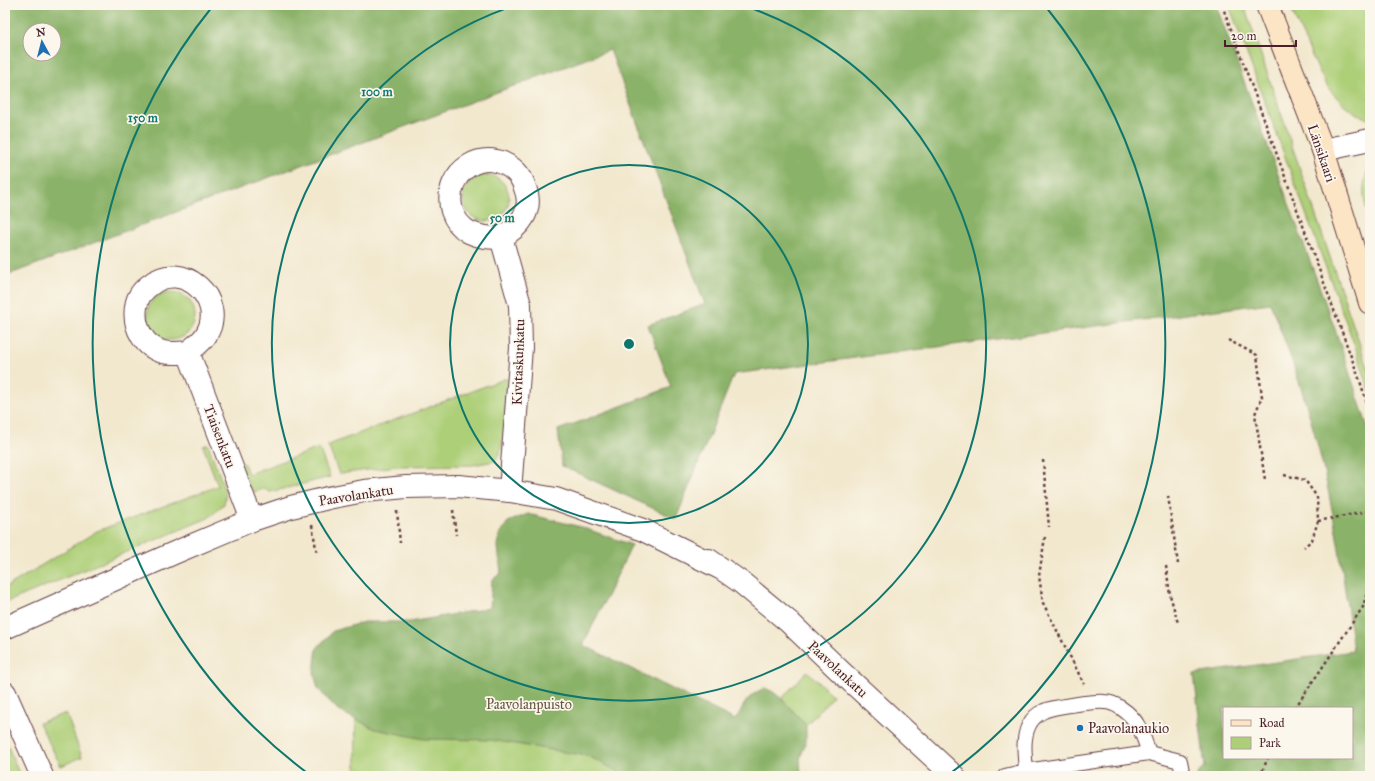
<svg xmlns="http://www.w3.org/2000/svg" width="1375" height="781" font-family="'IM FELL Great Primer',serif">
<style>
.green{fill:#adcf78;stroke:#7c7752}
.forest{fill:#8ab268;stroke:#6a684a;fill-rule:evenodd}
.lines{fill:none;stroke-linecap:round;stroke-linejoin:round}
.lane-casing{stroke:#633d43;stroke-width:16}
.street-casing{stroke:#633d43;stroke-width:24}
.secondary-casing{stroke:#633d43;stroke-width:24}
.path{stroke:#633d43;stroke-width:2.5;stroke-dasharray:3 3;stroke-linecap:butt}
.lane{stroke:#fff;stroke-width:14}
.street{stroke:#fff;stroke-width:22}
.secondary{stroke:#fce5c4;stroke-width:22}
.ring{fill:none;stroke:#0f766e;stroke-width:2}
.poi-dot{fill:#1f6fb2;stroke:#fbf7ec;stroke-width:1.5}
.labels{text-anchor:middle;stroke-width:3.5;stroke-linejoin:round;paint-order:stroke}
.street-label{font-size:14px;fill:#4a1f2b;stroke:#fbf7ec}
.park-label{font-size:14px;fill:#685442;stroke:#fbf7ec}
.poi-label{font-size:14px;fill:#4a1f2b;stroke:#fbf7ec;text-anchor:start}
.centre{fill:#0f766e;stroke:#fbf7ec;stroke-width:2}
.ring-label{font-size:12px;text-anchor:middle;font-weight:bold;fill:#0f766e;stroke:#fbf7ec;stroke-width:3.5;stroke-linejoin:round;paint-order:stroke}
</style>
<rect width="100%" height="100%" fill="#fbf7ec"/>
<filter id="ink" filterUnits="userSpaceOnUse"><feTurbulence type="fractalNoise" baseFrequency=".025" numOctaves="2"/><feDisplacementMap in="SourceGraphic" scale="8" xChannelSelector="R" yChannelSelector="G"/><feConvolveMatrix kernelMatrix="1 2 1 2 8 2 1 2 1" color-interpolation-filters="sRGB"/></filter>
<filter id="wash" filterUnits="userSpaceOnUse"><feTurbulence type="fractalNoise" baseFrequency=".012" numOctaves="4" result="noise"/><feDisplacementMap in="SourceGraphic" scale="16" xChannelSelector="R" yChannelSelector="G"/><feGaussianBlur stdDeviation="0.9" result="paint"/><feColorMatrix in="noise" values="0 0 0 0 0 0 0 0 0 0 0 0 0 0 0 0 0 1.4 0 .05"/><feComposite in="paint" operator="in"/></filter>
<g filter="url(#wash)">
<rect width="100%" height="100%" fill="#f2e8ce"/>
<g class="green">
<polygon points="1229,5 1244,5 1361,348 1370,375 1370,392 1356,349"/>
<polygon points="1289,5 1370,5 1370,120 1357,114 1342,103 1329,89 1318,69"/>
<path d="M 1370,166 L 1370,225 C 1365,203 1359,187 1370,166 Z"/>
<circle cx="486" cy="198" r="23"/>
<circle cx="171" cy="316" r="24"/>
<path d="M 504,379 L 508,379 C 506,396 507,451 495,461 L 473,465 L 397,466 L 339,474 L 328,445 Z"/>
<path d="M 208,444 L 226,493 L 224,504 C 218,509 214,514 208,518 L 5,603 L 5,588 L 97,531 L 218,486 L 203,446 Z"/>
<polygon points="319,448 330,477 275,491 270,492 264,489 254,492 250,488 239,465 244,463 248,474"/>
<polygon points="555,519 569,643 754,729 807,671 833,696 758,776 356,776 355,670 516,633"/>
<polygon points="66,713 82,757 61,766 39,723"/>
<polygon points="5,739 20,776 5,776"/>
</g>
<g class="forest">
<path d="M 5,5 L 1216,5 L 1336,332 L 1370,434 L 1370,776 L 1197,776 L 1197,774 L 1205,767 L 1194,674 L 1353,651 C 1346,596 1339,540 1327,485 C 1314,423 1294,362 1270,303 L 734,374 L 676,519 L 562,466 L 558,430 L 671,387 L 648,325 L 705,304 L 610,50 L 5,276 ZM 30,30 L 54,30 L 54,54 L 30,54 ZM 1224,708 L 1352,708 L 1352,758 L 1224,758 Z"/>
<path d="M 528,514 L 581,527 L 632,545 L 583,645 L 735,720 C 746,703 745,697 765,688 L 773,692 L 782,699 L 806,725 L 806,741 L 800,759 L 801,776 L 627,776 L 588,756 L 491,740 L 424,739 L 375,729 L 339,711 L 318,689 L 314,672 L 317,648 L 333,631 L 364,622 L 410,622 L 490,608 L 492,580 L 501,573 L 498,547 L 499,535 L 508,522 Z"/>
</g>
</g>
<g filter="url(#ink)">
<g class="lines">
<g class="lane-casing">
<g id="lane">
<path d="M 1026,771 C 1025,756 1022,739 1029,725 C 1032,719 1037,714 1044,711 C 1052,707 1095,701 1104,702 C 1110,702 1115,704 1121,708 C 1139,720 1142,733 1149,753"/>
<polyline points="1005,776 1026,771 1149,753 1180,761 1183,776"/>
</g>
</g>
<g class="street-casing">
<g id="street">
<polyline points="1323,150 1370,140"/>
<path d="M 501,237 C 489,239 480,237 469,232 C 460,227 455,220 452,211 C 441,171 487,143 516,172 C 521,177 523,181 525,188 C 534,210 520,227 501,237 L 520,305 L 521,348 L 510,491"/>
<path d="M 188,352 C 180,353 171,354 163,352 C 144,347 133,327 136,307 C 137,298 143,290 150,285 C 182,258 228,300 206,335 C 202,342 194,347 188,352 L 252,520"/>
<polyline points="709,560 742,583 789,622 840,671 954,776"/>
<polyline points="5,628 174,553 252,520 291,507 328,498 364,491 406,487 458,486 510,491 556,499 643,530 718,567"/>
<polyline points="5,693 42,776"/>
</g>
</g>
<g class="secondary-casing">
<polyline id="secondary" points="1267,5 1323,150 1370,303"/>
</g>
<g class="path">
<polyline points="1222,5 1360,381 1370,413"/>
<polyline points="1228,340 1257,355 1262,397 1255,414 1265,480"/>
<polyline points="1043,460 1049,527"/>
<polyline points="1284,475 1305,480 1317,497 1318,521 1312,540 1304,547"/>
<polyline points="1168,496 1178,564"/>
<polyline points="453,510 456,535"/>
<polyline points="397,511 400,543"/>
<polyline points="1318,521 1370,511"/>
<polyline points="312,525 317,554"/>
<polyline points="1045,537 1039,576 1043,603 1084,684"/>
<polyline points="1166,566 1170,595 1178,623"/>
<polyline points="1295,708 1363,607 1370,581"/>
<polyline points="1260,776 1268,758"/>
</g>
<use href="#lane" class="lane"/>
<use href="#street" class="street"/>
<use href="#secondary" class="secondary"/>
</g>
</g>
<g class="ring">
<circle cx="629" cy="344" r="179"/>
<path d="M742 5A357 357 0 1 1 516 5"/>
<path d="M310 775A536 536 0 0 1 212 7M1046 7A536 536 0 0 1 948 775"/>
</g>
<circle class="poi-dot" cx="1080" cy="728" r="4"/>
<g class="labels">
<g class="street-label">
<text transform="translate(1322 153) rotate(71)" y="5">Länsikaari</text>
<text transform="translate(518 362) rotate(-88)" y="5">Kivitaskunkatu</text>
<text transform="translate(220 436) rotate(69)" y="5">Tiaisenkatu</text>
<text transform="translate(356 495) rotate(-9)" y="5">Paavolankatu</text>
<text transform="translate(838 669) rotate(43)" y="5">Paavolankatu</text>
</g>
<g class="park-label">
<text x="529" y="709">Paavolanpuisto</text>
</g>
<g class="poi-label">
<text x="1088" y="733">Paavolanaukio</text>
</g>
</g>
<circle cx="629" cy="344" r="6" class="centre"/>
<g class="ring-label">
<text x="377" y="96">100 m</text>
<text x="143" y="122">150 m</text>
<text x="502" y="222">50 m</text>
</g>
<rect width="1375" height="781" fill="none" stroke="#fbf7ec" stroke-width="20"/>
<rect x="1223" y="707" width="130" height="52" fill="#fbf7ec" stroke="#b4a19f"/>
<rect x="1231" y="720" width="20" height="6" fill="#fce5c4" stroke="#b4a19f"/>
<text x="1259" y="727" font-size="12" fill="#4a1f2b">Road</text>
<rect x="1231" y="737" width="20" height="12" fill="#adcf78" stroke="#b4a19f"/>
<text x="1259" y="747" font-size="12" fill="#4a1f2b">Park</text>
<g transform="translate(42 42) rotate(353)"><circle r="19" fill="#fbf7ec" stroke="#b4a19f"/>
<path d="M0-3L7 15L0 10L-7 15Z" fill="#1f6fb2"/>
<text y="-6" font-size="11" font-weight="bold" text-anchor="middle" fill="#4a1f2b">N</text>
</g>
<path d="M1225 40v6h71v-6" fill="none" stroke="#4a1f2b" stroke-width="2"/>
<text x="1231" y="40" font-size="12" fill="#4a1f2b" stroke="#fbf7ec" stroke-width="3" paint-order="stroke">20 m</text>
</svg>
